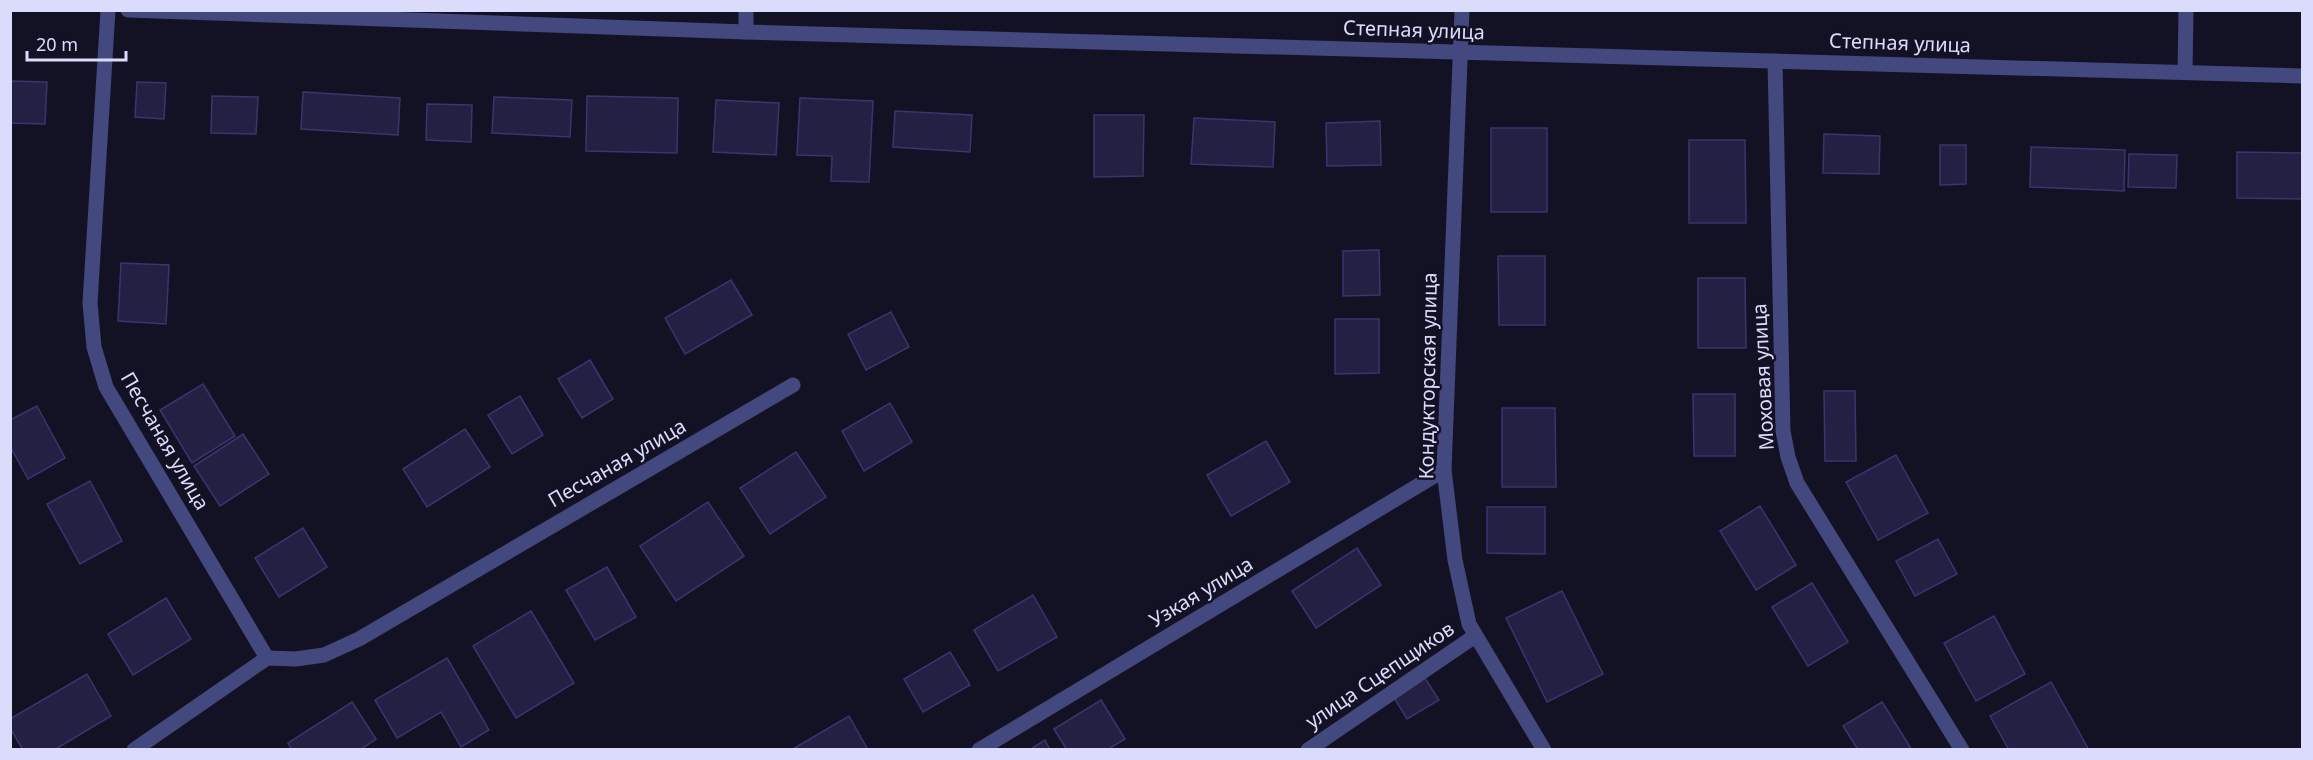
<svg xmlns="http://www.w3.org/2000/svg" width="2313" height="760" font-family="'Noto Sans',sans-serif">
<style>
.building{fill:#232044;stroke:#39356d;stroke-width:1.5}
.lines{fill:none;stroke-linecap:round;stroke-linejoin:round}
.minor{stroke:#43487e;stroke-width:15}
.labels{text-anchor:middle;stroke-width:5;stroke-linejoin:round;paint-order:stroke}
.street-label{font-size:20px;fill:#dbdbfb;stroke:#131225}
</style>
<rect width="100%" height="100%" fill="#131225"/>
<g class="building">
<polygon points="10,81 47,82 45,124 10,123"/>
<polygon points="137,82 166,83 164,119 135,117"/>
<polygon points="303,92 400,98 398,135 301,129"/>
<polygon points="212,96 258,97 256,134 211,133"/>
<polygon points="587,96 678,98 677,153 586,151"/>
<polygon points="494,97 572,100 570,137 492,133"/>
<polygon points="800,98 873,101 869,182 831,181 832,156 797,155"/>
<polygon points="716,100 779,103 776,155 713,152"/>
<polygon points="427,104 472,105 471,142 426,140"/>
<polygon points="895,111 972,115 970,152 893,147"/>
<polygon points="1094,115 1144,115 1143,176 1094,177"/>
<polygon points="1194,118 1275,122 1273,167 1191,164"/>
<polygon points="1380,121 1381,165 1327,166 1326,123"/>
<rect x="1491" y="128" width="56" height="84"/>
<polygon points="1824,134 1880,136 1879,174 1823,173"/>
<polygon points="1689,140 1745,140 1746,223 1689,223"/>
<polygon points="1940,145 1966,145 1966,184 1940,185"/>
<polygon points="2031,147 2125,150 2124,191 2030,187"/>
<polygon points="2237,152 2302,153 2302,199 2237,198"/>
<polygon points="2129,154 2177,155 2176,188 2128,187"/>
<polygon points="1379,250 1380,295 1343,296 1343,251"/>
<polygon points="1498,256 1545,256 1545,325 1499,325"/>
<polygon points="121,263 169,265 166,324 118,321"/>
<polygon points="1698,278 1745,278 1746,348 1698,348"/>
<polygon points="731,280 752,315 685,354 665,318"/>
<polygon points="891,312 909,347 866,370 848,334"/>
<polygon points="1335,319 1379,319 1379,373 1335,374"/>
<polygon points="590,360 613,399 582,418 558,379"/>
<polygon points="203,384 235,436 192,463 160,410"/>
<polygon points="1824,391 1855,391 1856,461 1825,461"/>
<polygon points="1693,394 1735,394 1735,456 1694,456"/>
<polygon points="520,396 543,435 512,454 488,415"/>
<polygon points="890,403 912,442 864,471 842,431"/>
<polygon points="37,406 65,458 28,479 10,446 10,420"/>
<polygon points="1502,408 1555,408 1556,487 1502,487"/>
<polygon points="465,429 490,467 427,507 403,469"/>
<polygon points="243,434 269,474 220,506 194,466"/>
<polygon points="1266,441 1290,482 1231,516 1207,475"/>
<polygon points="796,452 826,497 770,534 740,488"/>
<polygon points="1896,455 1928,513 1878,540 1846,482"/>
<polygon points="90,481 122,541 80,564 47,504"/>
<polygon points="708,502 744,556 676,601 640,546"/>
<polygon points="1760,506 1796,565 1756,590 1720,531"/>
<polygon points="1487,507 1545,507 1545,554 1487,553"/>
<polygon points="303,528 327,567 279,597 255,558"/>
<polygon points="1938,539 1957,574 1915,596 1896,561"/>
<polygon points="1357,548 1381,585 1316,628 1292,591"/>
<polygon points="607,567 636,617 595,640 566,590"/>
<polygon points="1812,583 1848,642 1808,666 1772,607"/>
<polygon points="1562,591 1603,674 1547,702 1506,618"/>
<polygon points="1033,595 1057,637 998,671 974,630"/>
<polygon points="166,598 191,639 133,675 108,634"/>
<polygon points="531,611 574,683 516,718 473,646"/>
<polygon points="1994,616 2025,674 1976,701 1944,643"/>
<polygon points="950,652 970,685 923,712 904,679"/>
<polygon points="447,658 489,730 461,747 441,712 397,738 375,700"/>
<polygon points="1421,672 1439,700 1407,719 1390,691"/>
<polygon points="87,674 111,716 54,750 23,750 10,728 10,719"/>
<polygon points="2051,682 2089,750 2009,750 1990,716"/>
<polygon points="1101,700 1125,739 1107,750 1067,750 1054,729"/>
<polygon points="352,702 376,739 360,750 292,750 288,743"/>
<polygon points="1882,702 1912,750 1858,750 1843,726"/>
<polygon points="849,716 868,750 794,750 793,749"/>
<polygon points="1045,740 1050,750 1029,750"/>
</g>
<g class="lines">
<g class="minor">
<polyline points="108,10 90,303 94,347 106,387 267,658"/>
<polyline points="128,10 746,32 2302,76"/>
<polyline points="1462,10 1444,470 1455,560 1469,624 1544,750"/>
<polyline points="746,32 746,10"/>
<polyline points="1775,61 1783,431 1788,457 1797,483 1962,750"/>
<polyline points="2185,72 2186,10"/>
<polyline points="134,750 267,658 296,659 324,655 359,639 793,385"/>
<polyline points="979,750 1444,470"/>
<polyline points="1308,750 1475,636"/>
</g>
</g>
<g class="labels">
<g class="street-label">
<text transform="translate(1414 30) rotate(2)" y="7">Степная улица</text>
<text transform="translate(1900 43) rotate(2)" y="7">Степная улица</text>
<text transform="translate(1428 376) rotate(-89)" y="7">Кондукторская улица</text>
<text transform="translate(1763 377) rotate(-93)" y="7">Моховая улица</text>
<text transform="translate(165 441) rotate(60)" y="7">Песчаная улица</text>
<text transform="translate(617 463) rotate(-30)" y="7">Песчаная улица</text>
<text transform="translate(1201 592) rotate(-31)" y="7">Узкая улица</text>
<text transform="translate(1380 675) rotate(-34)" y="7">улица Сцепщиков</text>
</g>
</g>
<rect width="2313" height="760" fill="none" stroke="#dbdbfb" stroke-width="24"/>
<path d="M27 51v9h99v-9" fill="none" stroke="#dbdbfb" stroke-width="3"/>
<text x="36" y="51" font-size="18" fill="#dbdbfb" stroke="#131225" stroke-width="4.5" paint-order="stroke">20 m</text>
</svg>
